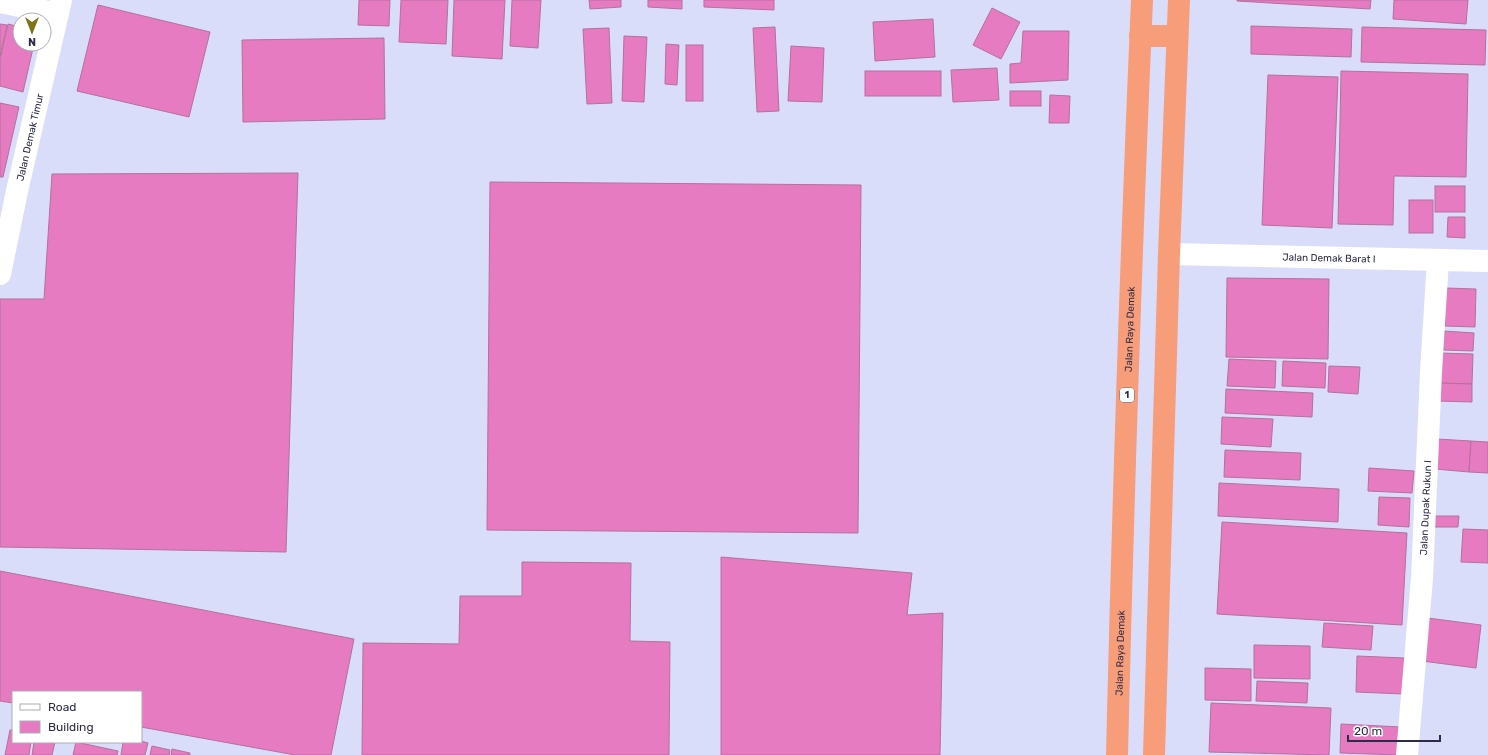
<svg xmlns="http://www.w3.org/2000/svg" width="1488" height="755" font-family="Rubik,sans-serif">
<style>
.building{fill:#e67bc1;stroke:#b3719b}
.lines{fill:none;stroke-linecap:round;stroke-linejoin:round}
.street{stroke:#fff;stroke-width:22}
.highway{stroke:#f79d79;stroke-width:22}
.labels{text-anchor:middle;stroke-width:4;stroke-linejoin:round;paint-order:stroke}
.shield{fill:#fff;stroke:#6b6b7f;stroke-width:1}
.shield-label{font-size:9px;font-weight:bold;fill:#2c2c48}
.street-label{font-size:10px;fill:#2c2c48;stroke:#fff}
</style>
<rect width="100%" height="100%" fill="#daddfa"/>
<g class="building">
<polygon points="359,0 390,0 389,26 358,25"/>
<polygon points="401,0 448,0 446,44 399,42"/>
<polygon points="454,0 505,0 502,59 452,56"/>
<polygon points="512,0 541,0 538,48 510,46"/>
<polygon points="589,0 621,0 621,7 590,9"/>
<polygon points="648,0 682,0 682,9 648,7"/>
<polygon points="704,0 774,0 774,10 704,7"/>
<polygon points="1237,0 1371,0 1370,9 1237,1"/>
<polygon points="1394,0 1468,0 1466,24 1393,19"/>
<polygon points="98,5 210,32 189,117 77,91"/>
<polygon points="992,8 1020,22 1001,59 973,45"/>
<polygon points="933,19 935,57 875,61 873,22"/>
<polygon points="0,24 7,25 0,56"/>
<polygon points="8,24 20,27 20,44 34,44 23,92 0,86 0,60"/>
<polygon points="1251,26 1352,29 1351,57 1251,54"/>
<polygon points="775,27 779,111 757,112 753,28"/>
<polygon points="1362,27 1486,30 1485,65 1361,62"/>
<polygon points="609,28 612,103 587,104 583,29"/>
<polygon points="1023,31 1069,31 1068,80 1010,83 1010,64 1021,63"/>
<polygon points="624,36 647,37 644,102 622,101"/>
<polygon points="384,38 385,119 243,122 242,40"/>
<polygon points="666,44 679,45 677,85 665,84"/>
<rect x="686" y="45" width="17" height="56"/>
<polygon points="791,46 824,48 822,102 788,101"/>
<polygon points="997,68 999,100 953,102 951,70"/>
<rect x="865" y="71" width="76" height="25"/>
<polygon points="1341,71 1468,74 1466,177 1394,176 1393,225 1338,224"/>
<polygon points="1268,75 1338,77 1332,228 1262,225"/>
<rect x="1010" y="91" width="31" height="15"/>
<polygon points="1050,95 1070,96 1069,123 1049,123"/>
<polygon points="0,103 19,107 3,177 0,177"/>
<polygon points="298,173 286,552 0,547 0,299 44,299 52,174"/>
<polygon points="490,182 861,185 858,533 487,530"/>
<rect x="1435" y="186" width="30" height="26"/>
<rect x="1409" y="200" width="24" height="33"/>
<polygon points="1448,217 1465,217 1465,238 1447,237"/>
<polygon points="1227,278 1329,279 1328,359 1226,357"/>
<polygon points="1446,288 1476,289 1475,327 1445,326"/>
<polygon points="1444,331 1474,333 1473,351 1443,350"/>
<polygon points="1439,353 1473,354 1472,384 1438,383"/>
<polygon points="1229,359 1276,361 1275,388 1227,386"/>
<polygon points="1283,361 1326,363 1325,388 1282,386"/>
<polygon points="1329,366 1360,367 1358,394 1328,392"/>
<polygon points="1438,383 1472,384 1472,402 1437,401"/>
<polygon points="1226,389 1313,393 1312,417 1225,413"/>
<polygon points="1222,417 1273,419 1271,447 1221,444"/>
<polygon points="1437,439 1471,441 1469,472 1435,469"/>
<polygon points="1471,441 1488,442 1488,473 1469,472"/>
<polygon points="1225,450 1301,453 1300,480 1224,477"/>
<polygon points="1369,468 1414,471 1412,493 1368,491"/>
<polygon points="1219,483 1339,489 1338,522 1218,516"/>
<polygon points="1379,497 1410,498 1409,527 1378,525"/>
<polygon points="1432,516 1459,516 1458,527 1432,527"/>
<polygon points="1222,522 1407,533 1402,625 1217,614"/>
<polygon points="1463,529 1488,530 1488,563 1461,562"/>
<polygon points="721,557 912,573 907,615 943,613 940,755 721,755"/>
<polygon points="522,562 631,563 630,641 670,642 669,755 362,755 363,643 459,644 460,596 522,596"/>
<polygon points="0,571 354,639 331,755 295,755 141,727 141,692 13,692 13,703 0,701"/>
<polygon points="1428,618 1481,625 1476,668 1422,661"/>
<polygon points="1324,623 1373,626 1371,650 1322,647"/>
<polygon points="1254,645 1310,646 1310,679 1254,678"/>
<polygon points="1357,656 1405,658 1403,694 1356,692"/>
<polygon points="1205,668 1251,669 1251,701 1205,700"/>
<polygon points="1257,681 1308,683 1307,703 1256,701"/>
<polygon points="1211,703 1331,708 1329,755 1209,752"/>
<polygon points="1341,724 1401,727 1399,755 1340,753"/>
<polygon points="10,730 13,730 13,742 31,742 29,755 5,755"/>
<polygon points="141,741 148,743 145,755 121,755 123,742"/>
<polygon points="34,742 55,742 52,755 32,755"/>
<polygon points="76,742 118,751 117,755 73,755"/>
<polygon points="152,746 170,750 169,755 150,755"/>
<polygon points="172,749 190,753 190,755 171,755"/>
</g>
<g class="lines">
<g class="street">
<polyline points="0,2 58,14"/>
<path id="s1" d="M 1169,254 L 1488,261"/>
<path id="s2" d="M 0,274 L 17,191 L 61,0"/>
<path id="s3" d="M 1407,755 L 1422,578 L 1431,372 L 1438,260"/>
</g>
<g class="highway">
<polyline points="1140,36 1177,36"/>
<path id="s4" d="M 1117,755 C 1123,503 1131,252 1142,0"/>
<polyline points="1154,755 1169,254 1179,0"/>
</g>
</g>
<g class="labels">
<rect class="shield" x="1120" y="388" width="14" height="14" rx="3"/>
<g class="shield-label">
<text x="1127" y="398">1</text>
</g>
<g class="street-label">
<text dy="4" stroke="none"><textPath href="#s2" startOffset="140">Jalan Demak Timur</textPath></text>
<text dy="4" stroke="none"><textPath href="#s1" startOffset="160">Jalan Demak Barat I</textPath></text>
<text dy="4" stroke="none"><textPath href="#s4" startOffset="426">Jalan Raya Demak</textPath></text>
<text dy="4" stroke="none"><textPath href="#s3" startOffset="248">Jalan Dupak Rukun I</textPath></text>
<text dy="4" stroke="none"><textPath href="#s4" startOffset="102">Jalan Raya Demak</textPath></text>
</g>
</g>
<rect x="12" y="691" width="130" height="52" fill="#ffffff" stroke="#ababb6"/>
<rect x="20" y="704" width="20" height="6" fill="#ffffff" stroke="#ababb6"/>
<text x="48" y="711" font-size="12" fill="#2c2c48">Road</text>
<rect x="20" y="721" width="20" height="12" fill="#e67bc1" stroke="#ababb6"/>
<text x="48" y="731" font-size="12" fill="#2c2c48">Building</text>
<g transform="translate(32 32) rotate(180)"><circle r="19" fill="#ffffff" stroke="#ababb6"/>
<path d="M0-3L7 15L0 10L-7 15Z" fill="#7f7417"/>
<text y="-6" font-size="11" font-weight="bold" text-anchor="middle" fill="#2c2c48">N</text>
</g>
<path d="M1348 735v6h92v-6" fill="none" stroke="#2c2c48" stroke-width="2"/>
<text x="1354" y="735" font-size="12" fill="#2c2c48" stroke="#ffffff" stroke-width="3" paint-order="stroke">20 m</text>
</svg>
